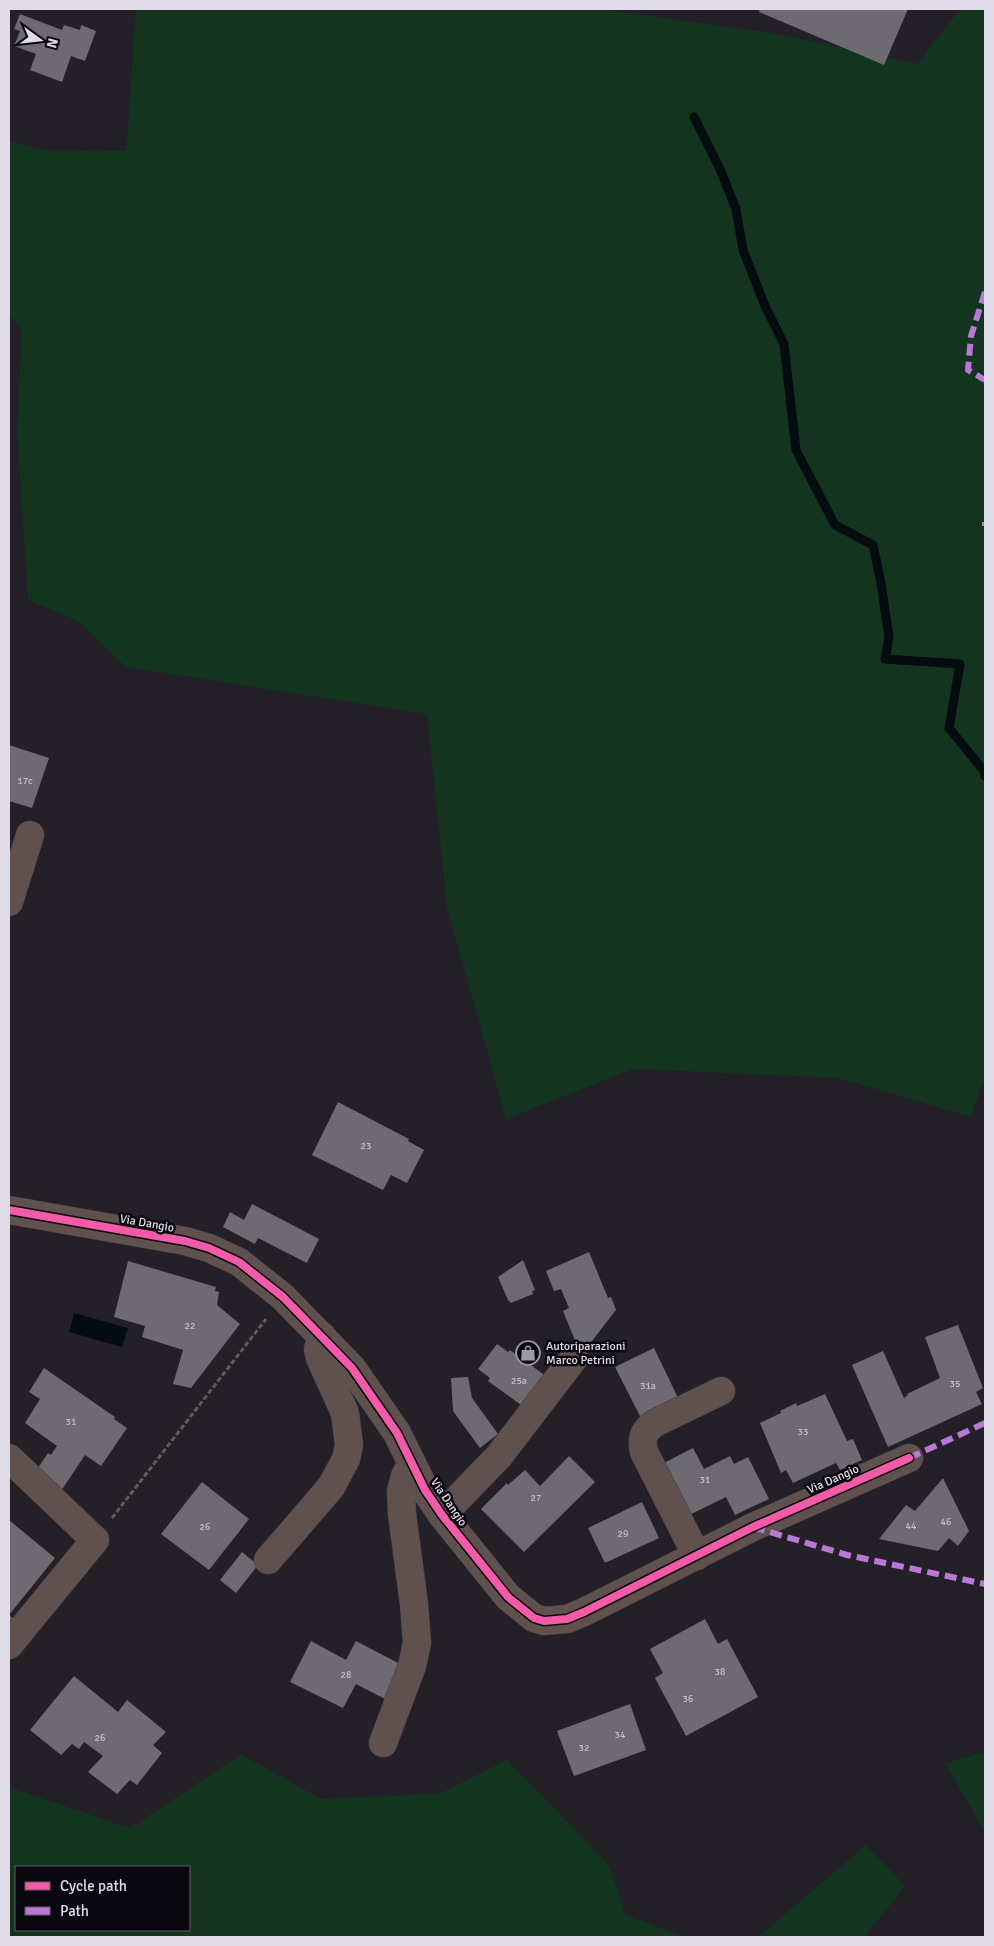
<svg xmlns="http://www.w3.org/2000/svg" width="994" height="1946" font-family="Signika,sans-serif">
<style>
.green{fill:#13341e;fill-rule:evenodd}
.water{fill:#040c0f}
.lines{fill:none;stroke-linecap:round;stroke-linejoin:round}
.stream{stroke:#040c0f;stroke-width:9}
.building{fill:#6e6a71}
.minor-casing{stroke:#3d3b42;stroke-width:29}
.path{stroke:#63595a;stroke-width:3;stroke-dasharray:5 2.5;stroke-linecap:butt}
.minor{stroke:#60514f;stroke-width:28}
.quiet{stroke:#ba77d6;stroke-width:6;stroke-dasharray:12 6;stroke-linecap:butt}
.cycleway-casing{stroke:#0a080f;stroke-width:11}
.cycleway{stroke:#f35aa7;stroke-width:8}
.labels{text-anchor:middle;stroke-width:5;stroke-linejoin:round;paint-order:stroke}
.number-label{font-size:10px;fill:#c4c0ca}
.street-label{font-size:12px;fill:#e0dce7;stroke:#0a080f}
.poi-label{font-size:12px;fill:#e0dce7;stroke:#0a080f;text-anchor:start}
</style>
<rect width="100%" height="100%" fill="#232028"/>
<g class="green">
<polygon points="136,9 599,9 778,34 917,64 960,9 985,9 985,1076 971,1117 839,1078 633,1069 506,1119 447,908 427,714 126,667 76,620 28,600 17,431 22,330 9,315 9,140 40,150 126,151"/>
<polygon points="985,1752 985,1832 945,1763"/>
<path d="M 241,1754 L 321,1799 L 441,1793 L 507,1760 L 609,1865 L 626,1915 L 685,1937 L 9,1937 L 9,1787 L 130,1828 ZM 16,1867 L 189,1867 L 189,1930 L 16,1930 Z"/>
<polygon points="866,1845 905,1886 865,1937 758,1937"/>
</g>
<polygon class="water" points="74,1313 128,1328 122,1347 69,1332"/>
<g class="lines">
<polyline class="stream" points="694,117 720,169 736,209 743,250 765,306 784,344 796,450 835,525 873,545 881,583 889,637 885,659 960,664 949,728 984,771 985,776"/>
</g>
<g class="building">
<polygon points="760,9 908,9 884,65 759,12"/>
<polygon points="20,14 62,30 64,25 80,30 81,25 96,31 85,61 71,56 62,82 30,70 36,54 14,46 20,31 14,29"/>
<polygon points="9,745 49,758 32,808 9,801"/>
<polygon points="338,1102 409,1139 408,1141 424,1150 407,1183 391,1175 383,1190 312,1155"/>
<polygon points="252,1204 319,1239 307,1263 258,1238 255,1244 223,1227 230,1212 244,1220"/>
<polygon points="589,1252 608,1298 611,1297 616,1310 581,1355 563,1311 569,1308 561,1289 554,1291 546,1271"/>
<polygon points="523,1260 535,1290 532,1291 533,1294 511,1303 508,1300 498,1277"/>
<polygon points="128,1261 216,1287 215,1291 219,1292 217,1305 240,1324 191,1388 173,1384 183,1350 142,1337 145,1326 114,1317"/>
<polygon points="958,1325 983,1388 976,1392 982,1404 888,1447 852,1365 883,1351 904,1398 908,1395 907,1394 940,1378 925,1337"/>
<polygon points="497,1344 508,1352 510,1350 550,1379 528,1410 488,1381 490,1378 478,1369"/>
<polygon points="654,1348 680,1402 642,1420 615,1367"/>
<polygon points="44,1368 115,1417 114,1419 127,1428 101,1466 85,1455 61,1491 34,1474 48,1453 51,1455 57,1446 25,1423 40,1399 29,1392"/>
<polygon points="468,1377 472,1398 498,1434 480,1448 453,1411 451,1378"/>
<polygon points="825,1394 847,1441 853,1439 862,1460 840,1470 836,1463 793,1483 786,1470 781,1473 760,1423 781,1413 780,1411 796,1403 797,1406"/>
<polygon points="693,1448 704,1469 730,1456 734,1464 748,1457 769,1499 735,1515 726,1497 687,1516 662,1464"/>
<polygon points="569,1456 595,1482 524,1552 481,1509 507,1483 508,1485 525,1470 540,1486"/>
<polygon points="943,1478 969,1531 958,1546 949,1538 938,1551 879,1539 906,1505 915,1511"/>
<polygon points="202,1482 249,1519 209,1570 161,1534"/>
<polygon points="642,1502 659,1538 605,1563 588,1528"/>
<polygon points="9,1520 55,1558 9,1615 14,1619 9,1626"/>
<polygon points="242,1552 258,1565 236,1593 220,1580"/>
<polygon points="705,1619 718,1644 727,1639 758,1697 686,1736 655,1678 663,1673 650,1649"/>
<polygon points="311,1641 346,1660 356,1641 402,1665 385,1699 356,1684 343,1708 290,1682"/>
<polygon points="74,1676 118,1712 127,1700 166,1732 153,1745 162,1753 137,1785 130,1780 117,1794 88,1772 103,1756 84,1742 79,1749 72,1744 61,1755 30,1730"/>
<polygon points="630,1704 646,1750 574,1776 557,1731"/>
</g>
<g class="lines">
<g class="minor-casing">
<g id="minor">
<polyline points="9,902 30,835"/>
<polyline points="9,1210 185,1241 209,1248 239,1262 283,1297 352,1368 397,1433 425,1490 442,1515 508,1597 534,1618 544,1621 567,1619 584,1612 753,1527 909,1458"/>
<polyline points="9,1458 95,1540 9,1645"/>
<polyline points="442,1515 499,1456 574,1358"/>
<path d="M 697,1556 L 644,1452 C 641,1438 643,1431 655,1423 L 721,1391"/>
<polyline points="268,1560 331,1487 346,1459 349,1445 345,1413 320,1358 318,1349 322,1336"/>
<polyline points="383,1743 412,1666 417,1643 414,1604 402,1514 401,1491 405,1476 412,1463"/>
</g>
</g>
<polyline class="path" points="112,1518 266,1319"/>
<use href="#minor" class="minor"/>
<g class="quiet">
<polyline points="985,292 971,336 968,370 985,380"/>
<polyline points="985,522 985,526"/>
<polyline points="909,1458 985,1423"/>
<polyline points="753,1527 847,1555 985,1584"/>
</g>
<g class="cycleway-casing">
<polyline id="cycleway" points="9,1210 185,1241 209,1248 239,1262 283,1297 352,1368 397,1433 425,1490 442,1515 508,1597 534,1618 544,1621 567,1619 584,1612 753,1527 909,1458"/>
</g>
<use href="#cycleway" class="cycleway"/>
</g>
<defs>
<g id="shop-ring" transform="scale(1.25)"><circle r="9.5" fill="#0a080f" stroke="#9e9aa4" stroke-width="1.5"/><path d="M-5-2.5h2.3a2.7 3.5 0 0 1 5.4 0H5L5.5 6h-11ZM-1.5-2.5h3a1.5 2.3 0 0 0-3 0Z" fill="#9e9aa4"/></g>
</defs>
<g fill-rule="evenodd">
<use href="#shop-ring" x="528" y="1353"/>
</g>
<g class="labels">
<g class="number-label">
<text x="25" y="784">17c</text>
<text x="366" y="1149">23</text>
<text x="190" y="1329">22</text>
<text x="519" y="1384">25a</text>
<text x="955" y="1387">35</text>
<text x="648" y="1389">31a</text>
<text x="71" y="1425">31</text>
<text x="803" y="1435">33</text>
<text x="705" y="1483">31</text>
<text x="536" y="1501">27</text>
<text x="946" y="1525">46</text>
<text x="911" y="1529">44</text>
<text x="205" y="1530">26</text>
<text x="623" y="1537">29</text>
<text x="720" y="1675">38</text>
<text x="346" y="1678">28</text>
<text x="688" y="1702">36</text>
<text x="620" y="1738">34</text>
<text x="100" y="1741">26</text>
<text x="584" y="1751">32</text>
</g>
<g class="street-label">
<text transform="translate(147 1223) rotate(10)" y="4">Via Dangio</text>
<text transform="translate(833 1479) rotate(-24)" y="4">Via Dangio</text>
<text transform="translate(449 1502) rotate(56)" y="4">Via Dangio</text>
</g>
<g class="poi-label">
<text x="546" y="1350">Autoriparazioni<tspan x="546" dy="14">Marco Petrini</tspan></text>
</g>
</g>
<rect width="994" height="1946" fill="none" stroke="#e0dce7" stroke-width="20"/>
<rect x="15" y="1866" width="175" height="65" fill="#0a080f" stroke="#605d65"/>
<rect x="25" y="1882" width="25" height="8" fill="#f35aa7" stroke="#605d65"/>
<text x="60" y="1891" font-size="15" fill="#e0dce7">Cycle path</text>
<rect x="25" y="1907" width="25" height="8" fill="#ba77d6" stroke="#605d65"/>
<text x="60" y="1916" font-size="15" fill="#e0dce7">Path</text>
<g transform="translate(40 40) rotate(105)" stroke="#0a080f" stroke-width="4" paint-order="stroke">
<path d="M0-4L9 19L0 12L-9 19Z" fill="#e0dce7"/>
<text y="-8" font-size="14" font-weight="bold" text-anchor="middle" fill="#e0dce7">N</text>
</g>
</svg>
